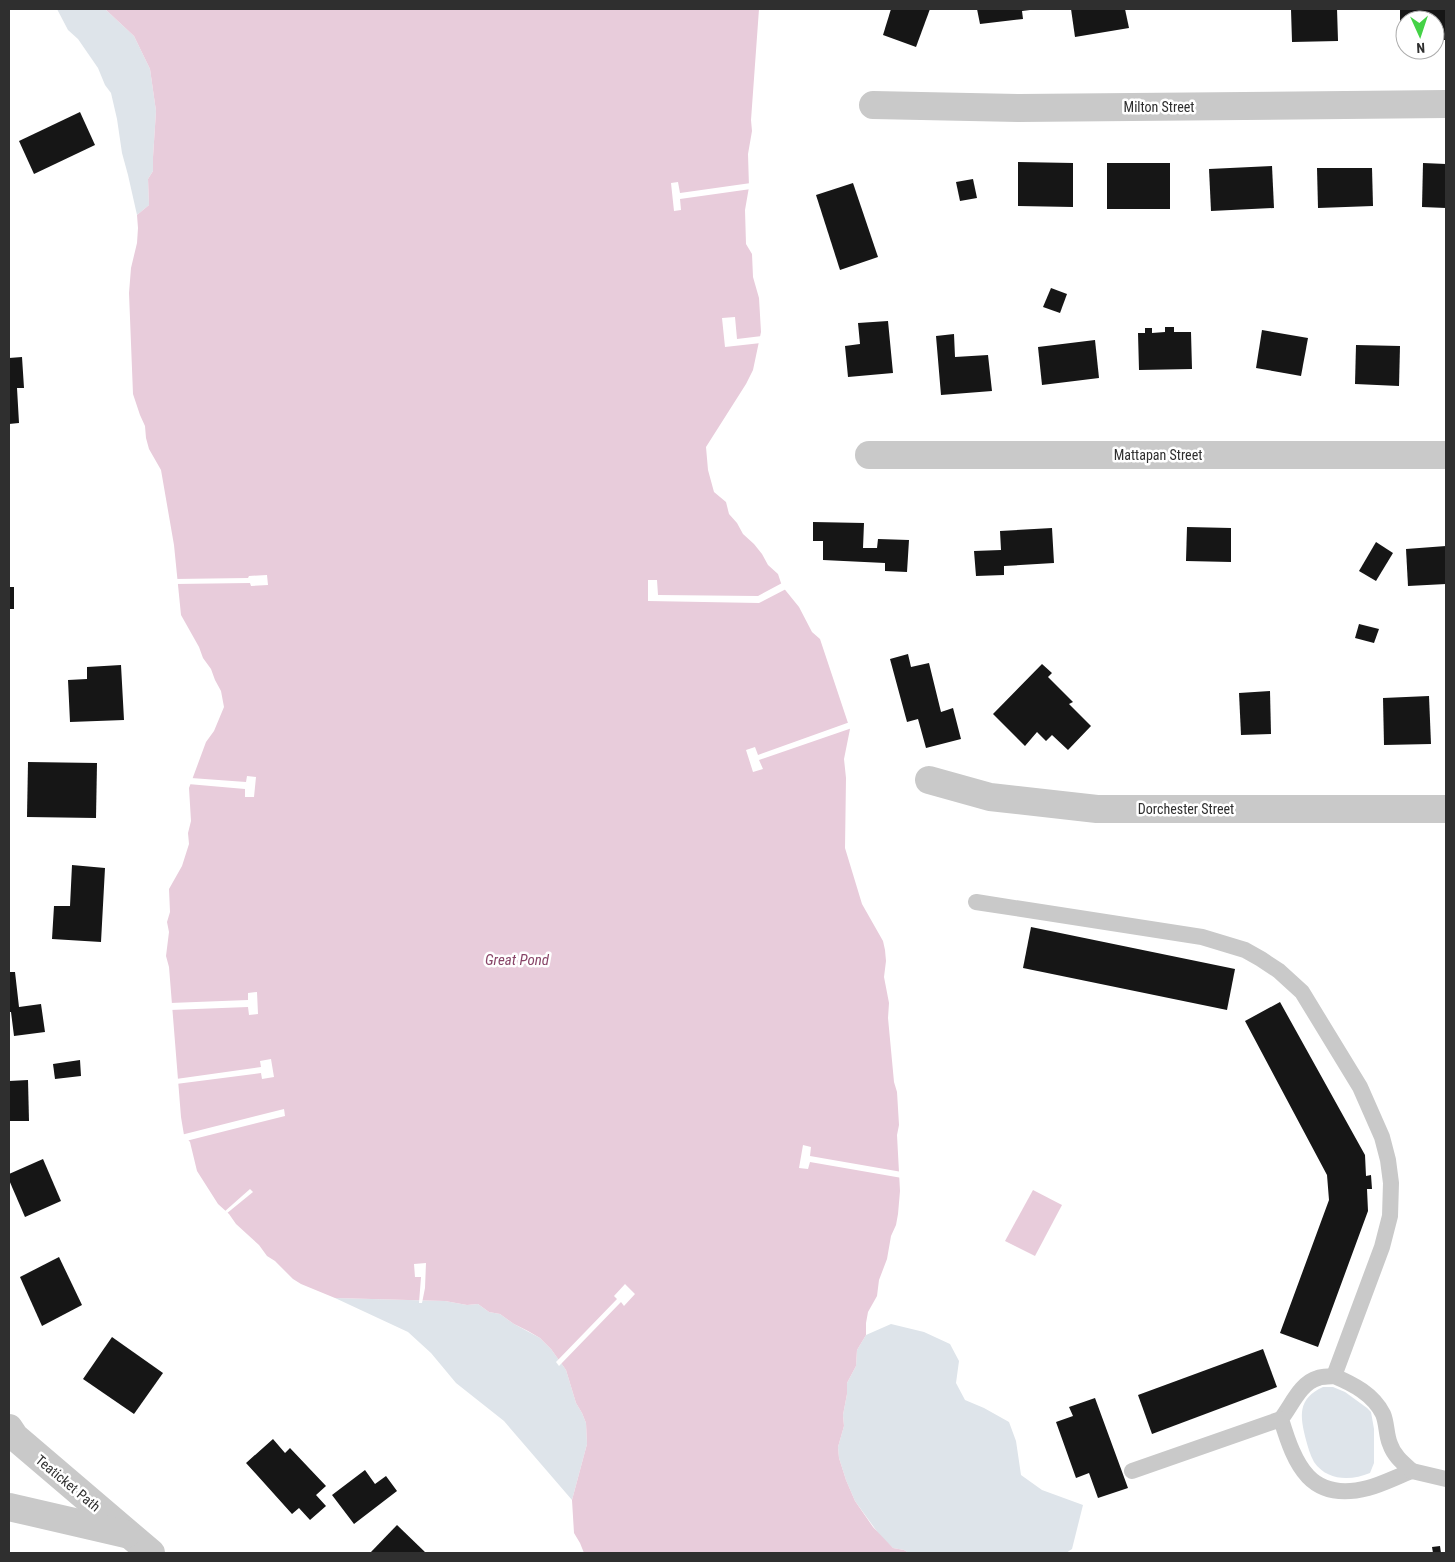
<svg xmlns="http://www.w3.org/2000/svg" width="1455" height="1562" font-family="'Roboto Condensed',sans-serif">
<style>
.green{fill:#dee4ea}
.water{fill:#e8ccdb}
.pier{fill:#fff}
.building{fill:#161616}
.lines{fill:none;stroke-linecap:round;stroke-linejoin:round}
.lane{stroke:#c9c9c9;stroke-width:16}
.street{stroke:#c9c9c9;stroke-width:28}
.labels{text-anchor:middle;stroke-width:5;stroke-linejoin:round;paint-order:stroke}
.street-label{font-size:14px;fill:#2f2f2f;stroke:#fff}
.water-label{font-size:15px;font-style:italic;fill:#884568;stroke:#fff}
</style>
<rect width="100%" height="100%" fill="#fff"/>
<g class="green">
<polygon points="57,9 105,9 134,36 150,69 156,111 153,157 153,171 148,179 149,205 137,215 128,175 122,153 117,119 111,93 105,85 98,68 78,39 68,30"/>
<polygon points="335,1298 445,1301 467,1305 478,1304 489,1312 500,1314 514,1324 540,1338 551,1349 566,1370 576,1403 582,1413 586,1423 587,1444 572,1500 504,1421 456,1383 431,1353 408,1332"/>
<polygon points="891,1324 924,1332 950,1344 959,1361 956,1383 965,1400 984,1408 1009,1422 1016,1441 1021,1475 1042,1490 1083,1505 1072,1549 1066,1553 909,1553 904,1550 893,1548 881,1537 855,1501 846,1480 839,1458 838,1447 844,1426 843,1415 847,1394 847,1383 856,1366 857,1350 866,1335"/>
<path d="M 1323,1387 L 1333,1387 L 1345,1392 L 1367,1408 L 1371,1412 L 1374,1429 L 1374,1463 L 1370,1473 C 1351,1481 1327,1481 1314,1462 C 1310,1455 1308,1447 1306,1440 C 1300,1416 1297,1399 1323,1387 Z"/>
</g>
<g class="water">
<polygon points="105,9 759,9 751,120 752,131 748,154 749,187 745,210 746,244 752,254 753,277 759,298 761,332 753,370 746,384 706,447 708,470 714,492 726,502 729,514 737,523 743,534 754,544 762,554 768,565 778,574 782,586 799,607 812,632 820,639 850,729 844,759 846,778 845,848 862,904 883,941 885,950 886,961 884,977 889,1003 888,1018 894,1082 897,1092 899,1125 897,1135 900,1191 898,1214 896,1225 891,1236 887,1259 879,1280 877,1296 868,1312 866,1323 866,1335 857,1350 856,1366 847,1383 847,1394 843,1415 844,1426 838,1447 839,1458 846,1480 855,1501 873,1527 893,1548 904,1550 909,1553 584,1553 580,1543 574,1533 572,1500 587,1444 586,1423 582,1413 576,1403 566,1370 551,1349 540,1338 528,1331 514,1324 500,1314 489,1312 478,1304 467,1305 445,1301 335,1298 301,1284 293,1279 275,1261 267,1256 259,1245 236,1224 229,1214 218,1204 197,1171 190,1142 184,1135 181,1117 169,967 166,956 169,932 167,922 170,912 169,889 182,866 189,844 188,833 191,821 189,788 206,742 214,731 224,707 221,691 215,680 211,669 203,658 199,647 181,615 174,545 161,470 149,449 146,438 145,426 140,415 133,394 129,293 131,268 137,243 138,228 137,215 149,205 148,179 153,171 153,157 156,111 150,69 134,36"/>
<polygon points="1033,1190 1062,1205 1035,1256 1005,1241"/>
</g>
<g class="pier">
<polygon points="678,182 680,193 751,183 751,189 680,199 681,210 674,211 671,183"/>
<polygon points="735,317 737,339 762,336 761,343 725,347 722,318"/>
<polygon points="267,575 268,585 251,586 250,583 175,584 174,579 248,578 249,576"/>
<polygon points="648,580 657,580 658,595 758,596 784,582 788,588 759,603 648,601"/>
<polygon points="850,722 852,728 759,760 763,769 753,772 746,750 755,747 758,755"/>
<polygon points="247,776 256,777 254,797 245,797 245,789 188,784 191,778 246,782"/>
<polygon points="257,992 258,1014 249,1015 248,1007 170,1010 170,1003 248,1000 248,993"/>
<polygon points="271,1059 274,1077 262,1079 261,1073 176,1084 176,1079 261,1067 260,1061"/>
<polygon points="284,1109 285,1116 186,1141 181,1135"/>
<polygon points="803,1145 811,1147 810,1156 902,1172 902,1178 810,1162 808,1169 799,1168"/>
<polygon points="250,1189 253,1192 226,1214 224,1212"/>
<polygon points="426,1263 425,1288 422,1303 419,1303 421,1277 415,1277 414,1264"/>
<polygon points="625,1284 635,1294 624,1306 621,1302 559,1366 556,1362 617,1299 614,1296"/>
</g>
<g class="building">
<polygon points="891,9 930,9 916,47 883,35"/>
<polygon points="977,9 1030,9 1030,10 1022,11 1023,19 980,24"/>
<polygon points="1071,9 1125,9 1129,28 1075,37"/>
<polygon points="1291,9 1337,9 1338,41 1292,42"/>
<polygon points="1400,9 1446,9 1446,40 1435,40 1435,20 1405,20 1405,40 1400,40"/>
<polygon points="80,112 95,145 34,174 19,141"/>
<polygon points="1018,162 1073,163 1073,207 1018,206"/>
<rect x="1107" y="163" width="63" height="46"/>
<polygon points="1423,163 1446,164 1446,208 1422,207"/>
<polygon points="1272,166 1274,208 1211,211 1209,169"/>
<polygon points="1317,168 1372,168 1373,206 1318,208"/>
<polygon points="973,179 977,198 960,201 956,182"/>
<polygon points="853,183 878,257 840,270 816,195"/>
<polygon points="1051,288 1067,294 1060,313 1043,307"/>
<polygon points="888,321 893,373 848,377 845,346 860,344 858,323"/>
<polygon points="1165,327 1174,327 1174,332 1191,332 1192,369 1139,370 1138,333 1145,333 1145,328 1152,328 1152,333 1165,332"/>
<polygon points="1262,330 1308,338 1301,376 1256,368"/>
<polygon points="954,334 955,357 988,355 992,391 941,395 936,336"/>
<polygon points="1095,340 1099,378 1042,385 1038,347"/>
<polygon points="1356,345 1400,346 1399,386 1355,384"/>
<polygon points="22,357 24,388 17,388 19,423 9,424 9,358"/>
<polygon points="813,522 864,523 863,548 877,548 878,539 909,540 907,572 885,571 885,563 823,560 823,541 813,541"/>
<polygon points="1187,527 1231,528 1231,562 1186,561"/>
<polygon points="1052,528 1054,563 1004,566 1004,575 976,576 974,551 1001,550 1000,531"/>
<polygon points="1376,542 1393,553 1376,581 1359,571"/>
<polygon points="1446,546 1446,584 1408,586 1406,549"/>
<rect x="9" y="587" width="5" height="22"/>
<polygon points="1359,624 1379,629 1374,643 1355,638"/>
<polygon points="908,654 911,667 929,663 941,712 953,708 961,739 926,748 918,719 907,722 890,659"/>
<polygon points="1042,664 1052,673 1048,677 1073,702 1069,704 1091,726 1068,750 1052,735 1046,741 1037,732 1025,746 993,714"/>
<polygon points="121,665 124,720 70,722 68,680 87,679 87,667"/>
<polygon points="1270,691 1271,734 1241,735 1239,693"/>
<polygon points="1429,696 1431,744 1384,745 1383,698"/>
<polygon points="28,762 97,763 96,818 27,817"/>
<polygon points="72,865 105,868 101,942 52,939 54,906 70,906"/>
<polygon points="1031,927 1235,969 1227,1010 1023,968"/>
<polygon points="9,972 15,972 19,1007 41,1004 45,1032 14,1036 11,1012 9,1012"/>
<polygon points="1280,1002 1365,1155 1366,1176 1371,1175 1372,1189 1367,1189 1368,1211 1318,1347 1280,1333 1329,1200 1327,1175 1245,1021"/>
<polygon points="80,1060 81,1076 55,1079 53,1064"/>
<polygon points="28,1080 29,1121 9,1121 9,1081"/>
<polygon points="43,1159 61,1201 25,1217 9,1180 9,1174"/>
<polygon points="59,1257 82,1305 42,1326 20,1277"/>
<polygon points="112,1337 163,1373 134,1414 83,1379"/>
<polygon points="1263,1349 1277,1387 1152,1434 1138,1395"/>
<polygon points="1095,1398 1128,1488 1098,1498 1089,1473 1076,1478 1056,1422 1073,1416 1069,1407"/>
<polygon points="273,1439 285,1453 290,1448 326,1486 316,1495 326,1506 310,1520 299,1508 292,1514 246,1463"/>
<polygon points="365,1470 375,1484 386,1476 397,1491 354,1524 332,1495"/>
<polygon points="397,1525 426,1553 370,1553"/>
<polygon points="1440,1546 1441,1553 1433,1553 1432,1547"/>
</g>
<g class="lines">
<g class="lane">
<polyline points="976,902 1202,937 1245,950 1261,959 1279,971 1302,992 1360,1087 1382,1137 1388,1160 1391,1183 1390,1216 1382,1247 1334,1376"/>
<path d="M 1334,1376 C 1353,1384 1373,1394 1383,1414 C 1387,1423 1386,1435 1390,1444 C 1394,1456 1403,1463 1412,1471 C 1398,1476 1383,1484 1368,1488 C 1310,1503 1295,1465 1281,1419 C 1292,1405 1300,1383 1318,1378 C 1323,1376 1329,1377 1334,1376 Z"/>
<polyline points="1132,1471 1281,1419"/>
<polyline points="1412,1471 1446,1479"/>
</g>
<g class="street">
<polyline points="873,105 1019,108 1446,104"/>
<polyline points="869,455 1446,455"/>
<polyline points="929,780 990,797 1097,809 1446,809"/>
<polyline points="9,1428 15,1437 151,1553"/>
<polyline points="9,1507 126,1534"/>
</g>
</g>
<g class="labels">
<g class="street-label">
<text x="1159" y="112">Milton Street</text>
<text x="1158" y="460">Mattapan Street</text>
<text x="1186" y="814">Dorchester Street</text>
<text transform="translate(68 1483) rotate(40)" y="5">Teaticket Path</text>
</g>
<g class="water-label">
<text x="517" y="965">Great Pond</text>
</g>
</g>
<rect width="1455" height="1562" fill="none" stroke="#2f2f2f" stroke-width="20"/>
<g transform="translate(1420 35) rotate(177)"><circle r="24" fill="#ffffff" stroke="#acacac"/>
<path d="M0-4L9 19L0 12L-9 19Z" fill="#44d246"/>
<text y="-8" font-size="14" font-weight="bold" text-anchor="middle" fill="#2f2f2f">N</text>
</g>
</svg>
